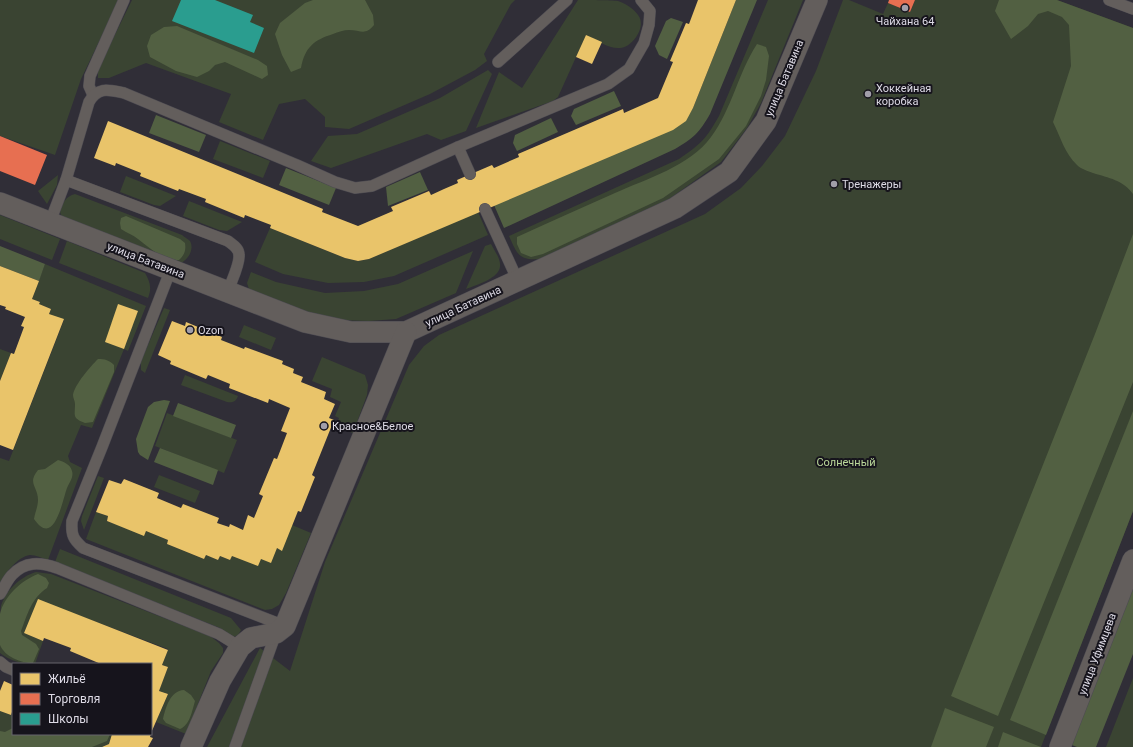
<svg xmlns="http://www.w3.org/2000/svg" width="1133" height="747" font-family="Roboto,sans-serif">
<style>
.green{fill:#3a4432}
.forest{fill:#526042}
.homes{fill:#e9c46a}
.shops{fill:#e76f51}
.schools{fill:#2a9d8f}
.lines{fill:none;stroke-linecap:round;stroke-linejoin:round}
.service-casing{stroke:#4d4b52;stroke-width:12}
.minor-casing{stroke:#4d4b52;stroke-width:22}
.service{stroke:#635e5c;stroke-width:11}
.minor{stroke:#635e5c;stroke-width:21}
.poi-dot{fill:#a19ea9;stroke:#16141c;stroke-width:1.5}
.labels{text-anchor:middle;stroke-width:4;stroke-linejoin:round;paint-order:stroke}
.poi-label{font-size:11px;fill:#dedbe6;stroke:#16141c;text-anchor:start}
.street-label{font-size:11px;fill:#dedbe6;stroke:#16141c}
.park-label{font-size:11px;fill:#bcd99b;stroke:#16141c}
</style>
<rect width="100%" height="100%" fill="#302e37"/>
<g class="green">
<polygon points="0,0 119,0 81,79 55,155 0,136"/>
<polygon points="132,0 515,0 511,4 484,54 487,61 475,70 430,94 349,129 325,127 325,117 305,99 279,104 263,140 219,122 231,94 146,63 109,78 98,78 98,71 102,61"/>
<path d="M 578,0 C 587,0 611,0 618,1 C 625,3 634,9 638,15 C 647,26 633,47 620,48 C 609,49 596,40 586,35 L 558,97 L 553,101 L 476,128 L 499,72 L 522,88 Z"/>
<path d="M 768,0 L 803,0 L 761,103 L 747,128 L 721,162 L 669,199 L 540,259 C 519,261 517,254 509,236 L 679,159 C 701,144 706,139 719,116 Z"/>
<polygon points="843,0 849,0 883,14 888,3 910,12 915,0 1057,0 1133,28 1133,511 1041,747 207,747 260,648 290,671 325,562 409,365 424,346 439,335 705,214 741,188 762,166 785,136 816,71"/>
<polygon points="488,70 492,74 466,131 441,140 427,134 331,168 311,161 328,136 357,134 440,98"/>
<polygon points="220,141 270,161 263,178 213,159"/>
<polygon points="58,175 57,185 47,204 38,191"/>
<polygon points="126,176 176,196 160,206 154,205 120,192"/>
<path d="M 75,194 L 182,235 C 184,237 188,239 190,241 C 195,250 187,261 179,264 L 63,220 L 60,212 C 62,203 66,196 75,194 Z"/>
<polygon points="189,201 242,222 227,231 219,230 183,216"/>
<polygon points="478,212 488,235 394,276 364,282 328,283 283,274 255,262 270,228 345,258 358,261 369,259"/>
<polygon points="0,215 60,239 52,260 0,239"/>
<path d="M 67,241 L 145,273 C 150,282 152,288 148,298 L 59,263 Z"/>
<path d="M 491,244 C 494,250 500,258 500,264 C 502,278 476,285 466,289 L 485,246 Z"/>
<polygon points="473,251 456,293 396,319 369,321 334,320 297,311 250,292 247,283 251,272 276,282 325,293 364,291 398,284"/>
<path d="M 45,264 L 146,306 L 128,351 L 124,349 L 92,428 L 81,425 L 68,456 L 70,462 L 82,468 L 48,560 C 42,558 36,555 30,555 C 17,557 6,573 0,583 L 0,458 L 9,461 L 64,320 L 49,314 L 51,309 L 39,304 L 40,302 L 32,299 Z"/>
<polygon points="164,308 170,310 145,373 141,370 141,361"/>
<polygon points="244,325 276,338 271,350 239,337"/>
<polygon points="0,349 11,353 0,381"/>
<polygon points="322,357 365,375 368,385 367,395 353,433 336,427 339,418 335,416 341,402 330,397 332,389 312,381"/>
<path d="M 185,375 L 238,396 C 236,402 232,403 227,402 L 181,385 Z"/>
<polygon points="167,413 237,440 224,473 155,446"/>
<polygon points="159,475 200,491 195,503 154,487"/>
<polygon points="98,476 104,478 84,530 81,521 82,516"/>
<polygon points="96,512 108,516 107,521 144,535 146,531 168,540 167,544 204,559 206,555 218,560 220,556 230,560 232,556 261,559 277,548 282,550 292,525 311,533 286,593 279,605 272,609 265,610 86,539"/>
<polygon points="60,549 231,618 241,630 238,635 234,637 220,628 55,562"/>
<path d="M 36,572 L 51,574 L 210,636 L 219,643 L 223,648 L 223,653 L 211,671 L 186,734 L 156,722 L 168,694 L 159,691 L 168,667 L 162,665 L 168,649 L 38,600 L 24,633 L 43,641 L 35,664 C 22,664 10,661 0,653 C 0,645 0,613 1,606 C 6,590 20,577 36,572 Z"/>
<polygon points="1133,678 1133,747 1106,747"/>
<polygon points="13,709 13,734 112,734 109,744 102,747 0,747 0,711 11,715"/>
</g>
<g class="forest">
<path d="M 313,0 L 365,0 L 373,15 L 374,25 C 365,36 361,30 349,30 C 344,30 338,32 333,34 C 314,40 305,47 301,68 L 291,72 L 282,55 L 275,34 L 280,23 L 305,3 Z"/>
<path d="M 736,0 L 757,0 L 710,114 C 699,133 694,138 675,149 L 504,228 L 494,205 L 685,121 L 693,108 Z"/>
<path d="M 999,0 L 1057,0 L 1133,28 L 1133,194 C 1123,180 1109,178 1093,173 C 1088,171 1081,169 1077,165 C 1065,154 1060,136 1053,122 L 1071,66 L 1069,25 L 1062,17 L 1048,11 L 1038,14 L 1028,26 L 1011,39 L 995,11 Z"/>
<polygon points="671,18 683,22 667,59 659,55 655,46 666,21"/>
<polygon points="177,26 258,60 267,66 268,75 262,79 225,62 215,65 209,71 197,77 176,71 150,57 147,46 151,35 164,27"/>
<path d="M 757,44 L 766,47 L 769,56 L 766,80 L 761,96 L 746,126 L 719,159 L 663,198 L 543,254 L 531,257 L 521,253 L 517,244 L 517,237 C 549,222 582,208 615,193 C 646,179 690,166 711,137 C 732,109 738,73 757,44 Z"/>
<polygon points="614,91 621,106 576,125 571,116 574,109"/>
<polygon points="156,115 206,135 199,152 149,133"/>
<polygon points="551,118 558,132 517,151 513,143 515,135"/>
<polygon points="286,168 336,188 329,205 279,185"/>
<polygon points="420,172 428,190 388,206 386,187"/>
<path d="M 126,216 L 180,239 L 185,243 C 186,250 185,254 179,260 C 162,260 151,249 138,239 C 133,235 127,233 121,229 L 120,223 L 121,218 Z"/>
<polygon points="1133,234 1133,382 998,716 951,696 1095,334"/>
<polygon points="0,246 45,264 39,281 0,266"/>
<path d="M 98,359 C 105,359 109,360 114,365 L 114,372 L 93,422 L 85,423 C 72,418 75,416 75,404 C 75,401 73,398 73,395 C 75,384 90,367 98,359 Z"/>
<polygon points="164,400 170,401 148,460 140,455 138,452 136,439 148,407 154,402"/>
<polygon points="178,403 236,425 231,438 173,416"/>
<polygon points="1133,411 1133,511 1046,735 1010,720"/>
<polygon points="160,448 218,470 213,485 154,462"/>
<path d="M 58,460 C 64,462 70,464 72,471 C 74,477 69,483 67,488 C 62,502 54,548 34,519 C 35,513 38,506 38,500 C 38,486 27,484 38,470 L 45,469 Z"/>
<path d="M 38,574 L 46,578 L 49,583 L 47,588 C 31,599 28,613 21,631 L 22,635 L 36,644 L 39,649 L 33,663 C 21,663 5,657 0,645 C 0,635 0,624 0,614 C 4,596 22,580 38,574 Z"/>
<polygon points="1133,586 1133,654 1096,747 1077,747 1069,744"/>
<path d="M 184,690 L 191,695 L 195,701 C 192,711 190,725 180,729 L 166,723 L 163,719 C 166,707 170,691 184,690 Z"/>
<polygon points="945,708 994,727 986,747 931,747"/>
<polygon points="13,728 13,734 110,734 107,741 92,747 0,747 0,731 5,732"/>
<polygon points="1003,732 1041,747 998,747"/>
</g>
<g class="homes">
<polygon points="698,0 736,0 693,108 686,121 673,130 369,259 358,261 345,258 270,228 271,225 245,215 244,218 205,202 206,199 179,189 178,191 140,176 141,173 116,163 115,166 94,158 108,121 323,209 322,212 358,226 393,211 391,207 429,191 431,195 444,189 458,183 457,180 492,165 494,168 519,157 518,154 623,109 624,113 658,98 673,62 670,61 686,23 689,24"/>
<polygon points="586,35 602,42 592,64 576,57"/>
<polygon points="0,266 39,281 32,299 40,302 39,304 51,309 49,314 64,319 13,450 0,445 0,381 11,353 14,354 24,327 21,326 25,317 5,309 6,307 0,305"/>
<polygon points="118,304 138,311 124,349 105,342"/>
<polygon points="172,321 185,326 186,322 222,337 221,340 244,349 245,347 283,361 282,364 294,369 293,373 303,377 301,382 326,392 324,399 335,404 329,418 334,420 312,475 315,477 301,512 298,511 282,551 277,548 271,563 261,559 258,566 232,556 230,560 220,556 218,560 206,555 204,559 167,544 168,540 146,531 144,536 107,521 108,516 96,512 109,480 121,484 124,479 159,493 157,498 181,508 183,504 219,518 217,523 229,527 230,524 243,530 248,515 254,518 263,496 259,494 274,458 277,459 287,433 281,431 290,408 269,399 268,403 229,388 230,384 208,375 206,379 170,364 171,361 158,355"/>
<polygon points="38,599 168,650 162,665 168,667 159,691 168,694 151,733 151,664 101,664 70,651 71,648 44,638 43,641 24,633"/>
<polygon points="4,681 13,685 13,709 11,715 0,711 0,691"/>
<polygon points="112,734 151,734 150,737 153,738 148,747 102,747 109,744"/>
</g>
<g class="shops">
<polygon points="889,0 915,0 910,12 888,3"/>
<polygon points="0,136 47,155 35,185 0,171"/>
</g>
<polygon class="schools" points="181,0 215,0 253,15 250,22 264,28 254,53 172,21"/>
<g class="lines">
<g class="service-casing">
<g id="service">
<polyline points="1109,0 1133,9"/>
<polyline points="498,62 567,0"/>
<polyline points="93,95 89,86 90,76 124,0"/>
<polyline points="458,147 470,174"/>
<path d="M 66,180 L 228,241 C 233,245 239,248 239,255 C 240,264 231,282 228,291"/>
<polyline points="485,209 518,281"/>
<path d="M 50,222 L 66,180 L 89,102 C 98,86 109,90 124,93 L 297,165 L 335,182 L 355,188 L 372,186 L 458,147 L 608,84 L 629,69 L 644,43 L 649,25 L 650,11 L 641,0"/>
<path d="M 171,269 L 102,447 L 72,521 C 71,535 73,539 83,548 L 285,626"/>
<path d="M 0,594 C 4,588 7,580 12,575 C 25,561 40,562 57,568 L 219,634 L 240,647"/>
<polyline points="0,662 6,667 13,670"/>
<polyline points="235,747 276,633"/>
</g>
</g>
<g class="minor-casing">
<g id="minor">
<polyline points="0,203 305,322 351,332 406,332 675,208 729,172 766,121 817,0"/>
<polyline points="191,747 220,681 240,647 251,638 276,633 285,626 406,332"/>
<polyline points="1060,747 1133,560"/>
</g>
</g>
<use href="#service" class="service"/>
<use href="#minor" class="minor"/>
</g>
<g class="poi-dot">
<circle cx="905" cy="8" r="4"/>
<circle cx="868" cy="94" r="4"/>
<circle cx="834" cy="184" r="4"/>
<circle cx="190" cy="330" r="4"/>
<circle cx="324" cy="426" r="4"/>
</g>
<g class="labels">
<g class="poi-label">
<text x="905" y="25" text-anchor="middle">Чайхана 64</text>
<text x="876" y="92">Хоккейная<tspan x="876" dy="13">коробка</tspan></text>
<text x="842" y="188">Тренажеры</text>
<text x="198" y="334">Ozon</text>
<text x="332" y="430">Красное&amp;Белое</text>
</g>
<g class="street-label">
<text transform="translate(784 78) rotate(-67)" y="4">улица Батавина</text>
<text transform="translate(146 260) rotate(21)" y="4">улица Батавина</text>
<text transform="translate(463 306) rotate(-25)" y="4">улица Батавина</text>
<text transform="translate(1097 654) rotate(-69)" y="4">улица Уфимцева</text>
</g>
<g class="park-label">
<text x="846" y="466">Солнечный</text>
</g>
</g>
<rect x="12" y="663" width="140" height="72" fill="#16141c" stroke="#66646d"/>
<rect x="20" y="673" width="20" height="12" fill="#e9c46a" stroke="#66646d"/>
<text x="48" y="683" font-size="12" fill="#dedbe6">Жильё</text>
<rect x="20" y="693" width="20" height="12" fill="#e76f51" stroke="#66646d"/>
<text x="48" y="703" font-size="12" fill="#dedbe6">Торговля</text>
<rect x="20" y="713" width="20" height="12" fill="#2a9d8f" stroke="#66646d"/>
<text x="48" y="723" font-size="12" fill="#dedbe6">Школы</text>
</svg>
